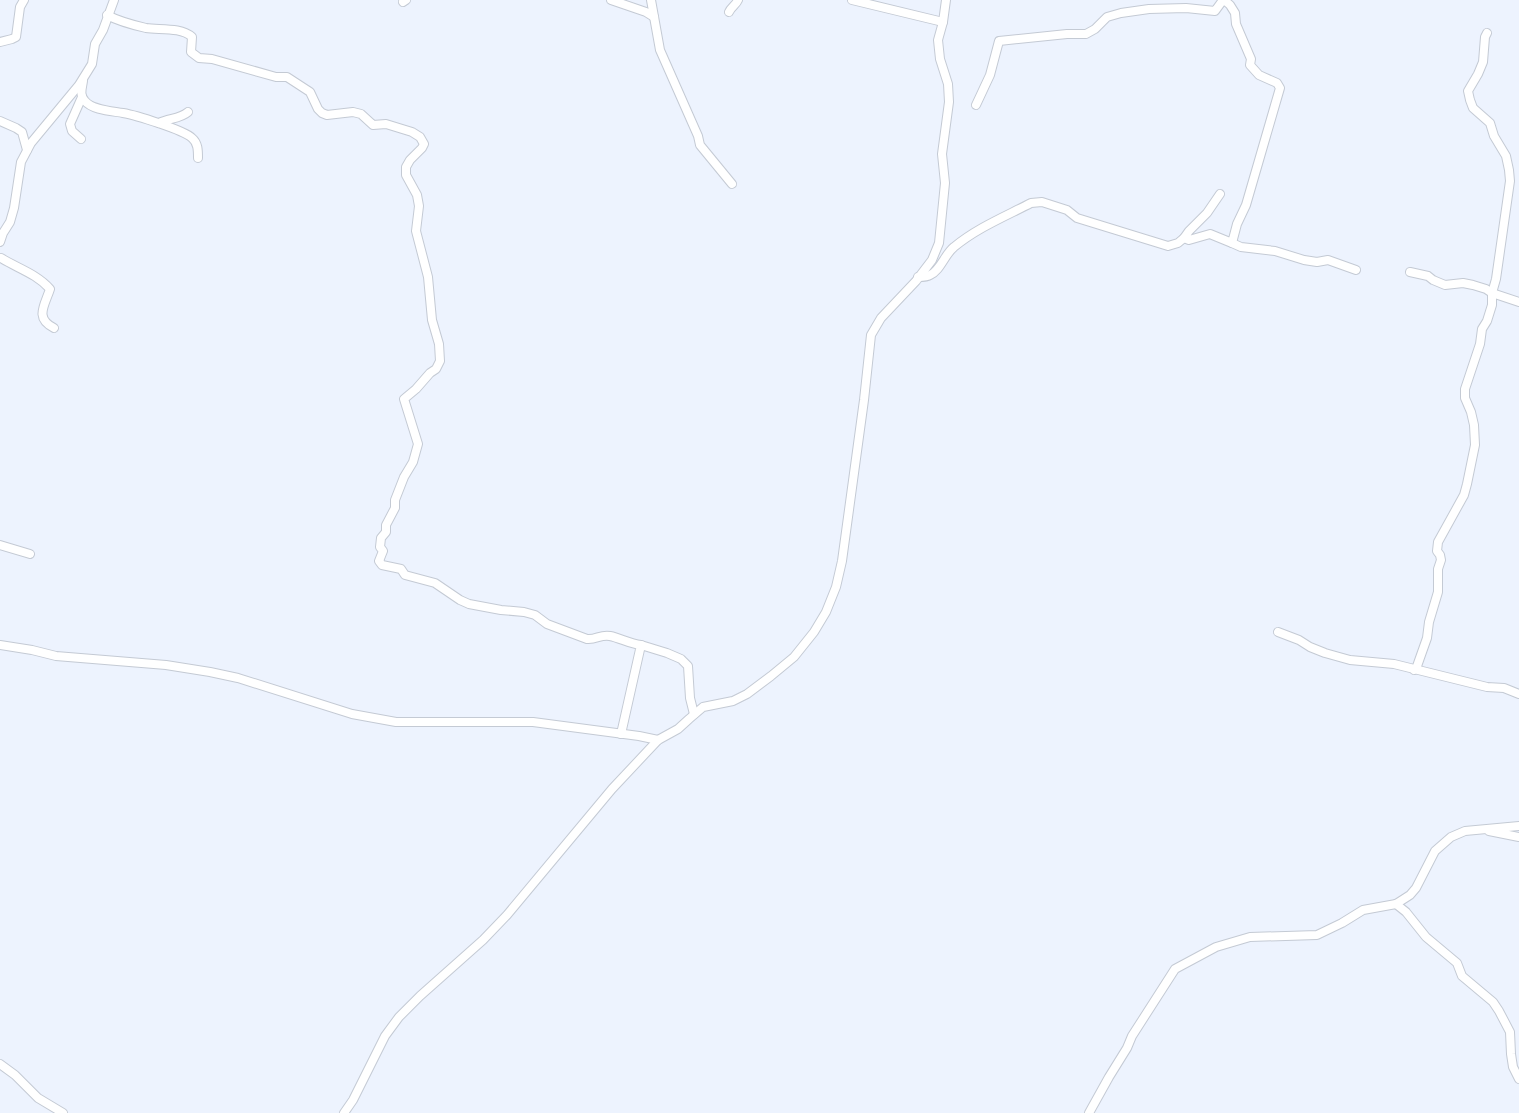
<svg xmlns="http://www.w3.org/2000/svg" width="1519" height="1113" font-family="Overpass,sans-serif">
<style>
.lines{fill:none;stroke-linecap:round;stroke-linejoin:round}
.minor-casing{stroke:#c4cad4;stroke-width:10}
.minor{stroke:#fff;stroke-width:8}
</style>
<rect width="100%" height="100%" fill="#edf3fe"/>
<g class="lines">
<g class="minor-casing">
<g id="minor">
<polyline points="611,0 646,12 654,17"/>
<polyline points="651,0 660,50 698,136 700,145 732,184"/>
<polyline points="852,0 943,22"/>
<polyline points="403,2 406,0"/>
<path d="M 729,12 C 731,7 736,5 738,0"/>
<path d="M 107,15 C 120,22 133,25 146,28 C 160,30 181,27 192,37 L 191,52 L 199,58 L 212,59 L 276,77 L 287,77 L 310,92 L 318,109 L 322,113 L 327,115 L 353,112 L 361,114 L 373,125 L 386,124 L 412,132 L 420,137 L 424,144 L 422,148 L 410,160 L 406,167 L 406,175 L 417,195 L 419,206 L 416,231 L 428,277 L 432,320 L 439,344 L 440,361 L 436,369 L 430,373 L 416,389 L 404,399 L 418,444 L 413,462 L 404,477 L 395,500 L 395,508 L 386,525 L 386,532 L 381,538 L 380,547 L 383,551 L 379,561 L 382,565 L 401,569 L 405,575 L 435,583 L 460,600 L 469,604 L 501,610 L 524,612 L 535,615 L 547,624 L 587,639 C 596,640 601,634 610,636 C 620,638 630,644 641,645 L 621,734"/>
<polyline points="0,42 12,39 16,37 20,7 24,0"/>
<path d="M 83,81 C 82,88 79,95 85,101 C 92,110 112,111 123,113 C 135,115 184,130 192,138 C 198,143 198,150 198,158"/>
<polyline points="976,105 990,75 999,41 1067,34 1086,34 1095,29 1107,17 1121,13 1149,9 1186,8 1215,11 1223,0"/>
<polyline points="0,121 16,128 22,132 27,150"/>
<path d="M 159,123 C 169,118 180,119 188,112"/>
<polyline points="81,139 72,131 70,124 82,97"/>
<polyline points="1220,194 1207,213 1189,231 1184,238 1189,240 1210,234 1232,243 1237,224 1246,205 1280,88 1277,83 1259,75 1250,65 1251,59 1236,24 1235,13 1230,5 1224,0"/>
<polyline points="0,242 3,233 10,222 14,208 21,162 31,143 79,85 92,64 95,44 103,30 114,0"/>
<polyline points="1232,243 1241,247 1275,251 1304,260 1317,262 1328,260 1356,270"/>
<path d="M 1,258 C 17,268 37,274 50,289 C 45,305 34,318 54,328"/>
<polyline points="1410,272 1428,276 1433,280 1445,285 1463,283 1473,285 1486,289 1492,293 1519,302"/>
<path d="M 918,277 C 922,277 927,277 930,275 C 940,271 945,254 954,247 C 977,228 1004,217 1031,203 L 1042,202 L 1067,210 L 1077,218 L 1168,246 L 1178,243 L 1184,238"/>
<polyline points="0,545 30,554"/>
<polyline points="1278,632 1299,640 1310,647 1325,653 1350,660 1394,664 1487,687 1504,688 1519,694"/>
<polyline points="0,645 32,650 56,656 166,665 210,672 238,678 352,714 396,722 533,722 639,736 658,740"/>
<polyline points="641,645 667,653 681,659 688,666 690,698 694,714"/>
<polyline points="1414,670 1416,669 1427,638 1429,622 1438,592 1438,569 1441,560 1440,555 1437,551 1438,542 1464,495 1467,484 1475,445 1474,425 1471,412 1465,398 1465,389 1480,344 1482,329 1487,321 1492,305 1492,293 1496,279 1510,181 1509,170 1506,156 1494,136 1490,123 1473,108 1470,100 1468,91 1478,74 1483,62 1485,37 1487,33"/>
<polyline points="1489,831 1519,837"/>
<polyline points="1396,904 1406,912 1426,937 1457,963 1462,976 1493,1002 1499,1011 1510,1032 1511,1054 1513,1067 1519,1079"/>
<polyline points="0,1064 15,1075 38,1098 63,1113"/>
<polyline points="344,1113 353,1100 385,1036 399,1017 420,996 483,940 507,915 612,789 658,740 678,729 689,719 703,707 733,701 747,694 771,676 794,657 814,632 826,612 836,587 842,561 864,400 871,335 881,318 916,281 932,260 939,243 945,183 942,154 949,102 948,84 940,59 938,40 943,22 946,0"/>
<polyline points="1089,1113 1109,1077 1127,1048 1132,1036 1175,969 1216,947 1250,937 1317,935 1342,923 1363,910 1396,904 1410,895 1416,888 1435,851 1451,837 1465,831 1519,826"/>
</g>
</g>
<use href="#minor" class="minor"/>
</g>
</svg>
